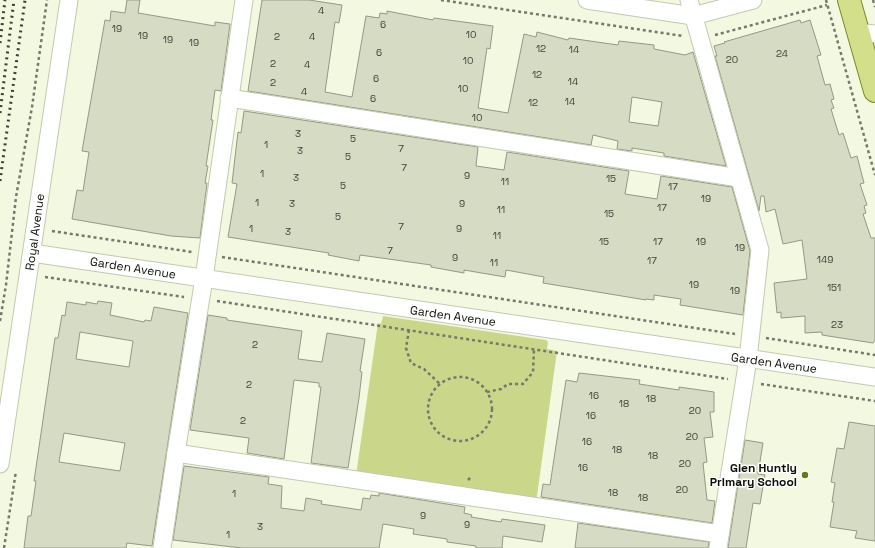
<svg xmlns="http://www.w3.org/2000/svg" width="875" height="548" font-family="'Space Grotesk',sans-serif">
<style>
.green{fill:#cad78a}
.building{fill:#d6dbc4;stroke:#949984;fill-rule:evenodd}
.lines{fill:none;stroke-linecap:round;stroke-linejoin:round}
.minor-casing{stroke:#c4c8b2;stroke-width:19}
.major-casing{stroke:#7b882a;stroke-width:24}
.path{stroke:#76786a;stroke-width:2.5;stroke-dasharray:3 3;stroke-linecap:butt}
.minor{stroke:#fff;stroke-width:17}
.major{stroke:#d4df8b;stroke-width:22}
.rail{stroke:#3e4035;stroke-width:3;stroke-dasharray:2 4;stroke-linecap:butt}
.poi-dot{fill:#6b7621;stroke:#fff;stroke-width:1.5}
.labels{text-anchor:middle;stroke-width:3;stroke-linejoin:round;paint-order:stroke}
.number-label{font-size:10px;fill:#3e4036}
.street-label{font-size:12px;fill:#0c0d06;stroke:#fff}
.poi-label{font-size:12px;font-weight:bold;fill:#0c0d06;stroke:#fff;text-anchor:end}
</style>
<rect width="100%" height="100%" fill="#f3f8e1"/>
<polygon class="green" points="383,316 546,340 548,342 547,349 557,351 536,503 356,475 378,323 381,324"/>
<g class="building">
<polygon points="127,0 140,0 138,13 215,26 215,22 230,24 221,91 215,90 211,120 213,120 206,166 208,166 205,183 207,183 200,238 171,236 72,219 77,190 83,191 89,152 82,151 105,20 110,21 111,11 125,13"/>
<path d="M 262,0 L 309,0 L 342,5 L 339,23 L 335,22 L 325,92 L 352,97 L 366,16 L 379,18 L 380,13 L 387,14 L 387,11 L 433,20 L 434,18 L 493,26 L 490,49 L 487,48 L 478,108 L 508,113 L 524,34 L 536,37 L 537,32 L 568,40 L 569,38 L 618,45 L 619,41 L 654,45 L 654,49 L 685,55 L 693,52 L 726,166 L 664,156 L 664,153 L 632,148 L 632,151 L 617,149 L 618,141 L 593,135 L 591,145 L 248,91 ZM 632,97 L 662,102 L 658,126 L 629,122 Z"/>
<polygon points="800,20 801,23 810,20 821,55 817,56 825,85 830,84 834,99 831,100 834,108 831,109 839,135 843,133 851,158 857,156 864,183 860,184 867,205 864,206 866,213 863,214 871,238 875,238 875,340 873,343 822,335 822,332 805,333 805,316 781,318 781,312 777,313 774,283 807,279 802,240 783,244 775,209 766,212 764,196 761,196 759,211 715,56 717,56 714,46 725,43 724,42"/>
<polygon points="244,111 478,147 476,166 504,170 507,152 629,171 625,194 657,199 661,176 732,187 750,251 743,315 680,305 681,299 654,295 654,300 646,299 646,300 543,283 544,277 506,270 505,277 464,270 464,273 431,267 431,265 360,255 359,261 328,255 329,253 228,237 237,184 232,183 238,132 241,133"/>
<path d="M 98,301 L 112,303 L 110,315 L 144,322 L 145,320 L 151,321 L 154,307 L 188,313 L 152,546 L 127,543 L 126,548 L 24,548 L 28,516 L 31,516 L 36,481 L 34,481 L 55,338 L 58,338 L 62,315 L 65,316 L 67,302 L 86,305 L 86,302 L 97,304 ZM 80,332 L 133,341 L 129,367 L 76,359 ZM 64,433 L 125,443 L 120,471 L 59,462 Z"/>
<polygon points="208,315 227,318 227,320 302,331 298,359 322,362 327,333 365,339 360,371 362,372 359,398 348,468 311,463 321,387 319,387 319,383 294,380 284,459 247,453 249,438 190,430"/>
<polygon points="579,373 640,380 639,384 679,390 679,387 714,392 714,412 710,412 713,437 704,438 707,462 703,463 707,500 715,501 712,523 541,497 543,484 550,485 566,380 577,382"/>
<polygon points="849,422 875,426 875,541 855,538 857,531 830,527 834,502 832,502 835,483 831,482 837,448 844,449"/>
<polygon points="745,440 763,443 758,474 765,475 760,504 753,503 746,548 728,548"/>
<polygon points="184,466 269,477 268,484 282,486 281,508 304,511 306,498 322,501 321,504 361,510 363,498 370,499 371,495 379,496 379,493 465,507 464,513 472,515 471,517 501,522 502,519 545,525 542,542 503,536 502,548 476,548 476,546 447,542 447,539 413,534 414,529 383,524 379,548 242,548 173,540"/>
<polygon points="578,523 709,542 708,548 575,548"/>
</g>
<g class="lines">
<g class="minor-casing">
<g id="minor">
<polyline points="244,0 204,278 176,453 720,534"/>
<polyline points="587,0 693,16 753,0"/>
<polyline points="689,0 760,250 748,359 718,548"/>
<polyline points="858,32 875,34"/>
<polyline points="229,98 739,178"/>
<polyline points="32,253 875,377"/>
<polyline points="0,464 69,0"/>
<polyline points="162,548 176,453"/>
</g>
</g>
<g class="major-casing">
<polyline id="major" points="849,0 875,91"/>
</g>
<g class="path">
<polyline points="441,0 683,36"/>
<polyline points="826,0 875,175"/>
<polyline points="873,0 875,7"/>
<polyline points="715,35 827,5"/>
<polyline points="52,231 192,252"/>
<polyline points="222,257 735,334"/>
<polyline points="45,277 184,297"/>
<polyline points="217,301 728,379"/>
<polyline points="0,321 6,285 16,197 32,107 47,0"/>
<polyline points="409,330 406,348 411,363 424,369 440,384"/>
<polyline points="766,338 875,355"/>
<circle cx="460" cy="409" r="32"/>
<polyline points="761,384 875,401"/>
<polyline points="487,392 501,389 508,384 523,384 533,372 534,349"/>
<polyline points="468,480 472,476"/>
<polyline points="4,548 16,471"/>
</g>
<use href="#minor" class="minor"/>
<use href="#major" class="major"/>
<g class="rail">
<polyline points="0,43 5,0"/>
<polyline points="0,113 14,0"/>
<polyline points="0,181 25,0"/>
</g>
</g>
<circle class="poi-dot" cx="805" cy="475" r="4"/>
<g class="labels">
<g class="number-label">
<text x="321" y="14">4</text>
<text x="383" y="28">6</text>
<text x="117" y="32">19</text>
<text x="471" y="38">10</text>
<text x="143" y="39">19</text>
<text x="277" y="40">2</text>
<text x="312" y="40">4</text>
<text x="168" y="43">19</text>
<text x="194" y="46">19</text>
<text x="541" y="52">12</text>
<text x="574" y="53">14</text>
<text x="379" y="56">6</text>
<text x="782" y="57">24</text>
<text x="732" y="63">20</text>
<text x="468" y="64">10</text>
<text x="273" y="67">2</text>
<text x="307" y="68">4</text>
<text x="537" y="78">12</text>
<text x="376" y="82">6</text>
<text x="573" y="85">14</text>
<text x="273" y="86">2</text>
<text x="463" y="92">10</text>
<text x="304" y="95">4</text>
<text x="373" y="102">6</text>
<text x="570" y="105">14</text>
<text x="533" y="106">12</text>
<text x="477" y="121">10</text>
<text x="298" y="137">3</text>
<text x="353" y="142">5</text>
<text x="266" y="148">1</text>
<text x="401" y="152">7</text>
<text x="300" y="154">3</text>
<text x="348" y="160">5</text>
<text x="404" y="171">7</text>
<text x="262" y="177">1</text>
<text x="467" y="179">9</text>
<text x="296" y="181">3</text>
<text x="611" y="182">15</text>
<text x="505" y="185">11</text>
<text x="343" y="189">5</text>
<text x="673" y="190">17</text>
<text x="706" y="202">19</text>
<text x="257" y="206">1</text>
<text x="292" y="207">3</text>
<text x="462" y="207">9</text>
<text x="662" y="211">17</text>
<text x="501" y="213">11</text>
<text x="609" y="217">15</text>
<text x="338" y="220">5</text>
<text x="401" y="230">7</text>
<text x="251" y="232">1</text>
<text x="459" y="232">9</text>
<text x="288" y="235">3</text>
<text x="497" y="239">11</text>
<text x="604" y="245">15</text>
<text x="658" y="245">17</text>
<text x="701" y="245">19</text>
<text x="740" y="251">19</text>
<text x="390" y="254">7</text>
<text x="455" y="261">9</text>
<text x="825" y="263">149</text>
<text x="652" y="264">17</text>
<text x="494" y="266">11</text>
<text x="694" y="288">19</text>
<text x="834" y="291">151</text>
<text x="735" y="294">19</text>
<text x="837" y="328">23</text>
<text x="255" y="348">2</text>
<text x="249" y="388">2</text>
<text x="594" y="399">16</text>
<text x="651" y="402">18</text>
<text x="624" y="407">18</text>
<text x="695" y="414">20</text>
<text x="591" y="419">16</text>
<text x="243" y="424">2</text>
<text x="692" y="440">20</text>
<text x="587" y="445">16</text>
<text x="617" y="453">18</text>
<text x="653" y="459">18</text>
<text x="685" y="467">20</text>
<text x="583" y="471">16</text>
<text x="682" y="493">20</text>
<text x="613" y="496">18</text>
<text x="234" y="497">1</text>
<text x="643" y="501">18</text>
<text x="423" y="519">9</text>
<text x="467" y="528">9</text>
<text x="260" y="530">3</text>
<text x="228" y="538">1</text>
</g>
<g class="street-label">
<text transform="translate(35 232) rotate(-82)" y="4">Royal Avenue</text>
<text transform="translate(133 268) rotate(9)" y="4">Garden Avenue</text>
<text transform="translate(453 316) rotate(8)" y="4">Garden Avenue</text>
<text transform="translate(774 363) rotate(8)" y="4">Garden Avenue</text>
</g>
<g class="poi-label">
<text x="797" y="472">Glen Huntly<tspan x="797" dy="14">Primary School</tspan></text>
</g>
</g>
</svg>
